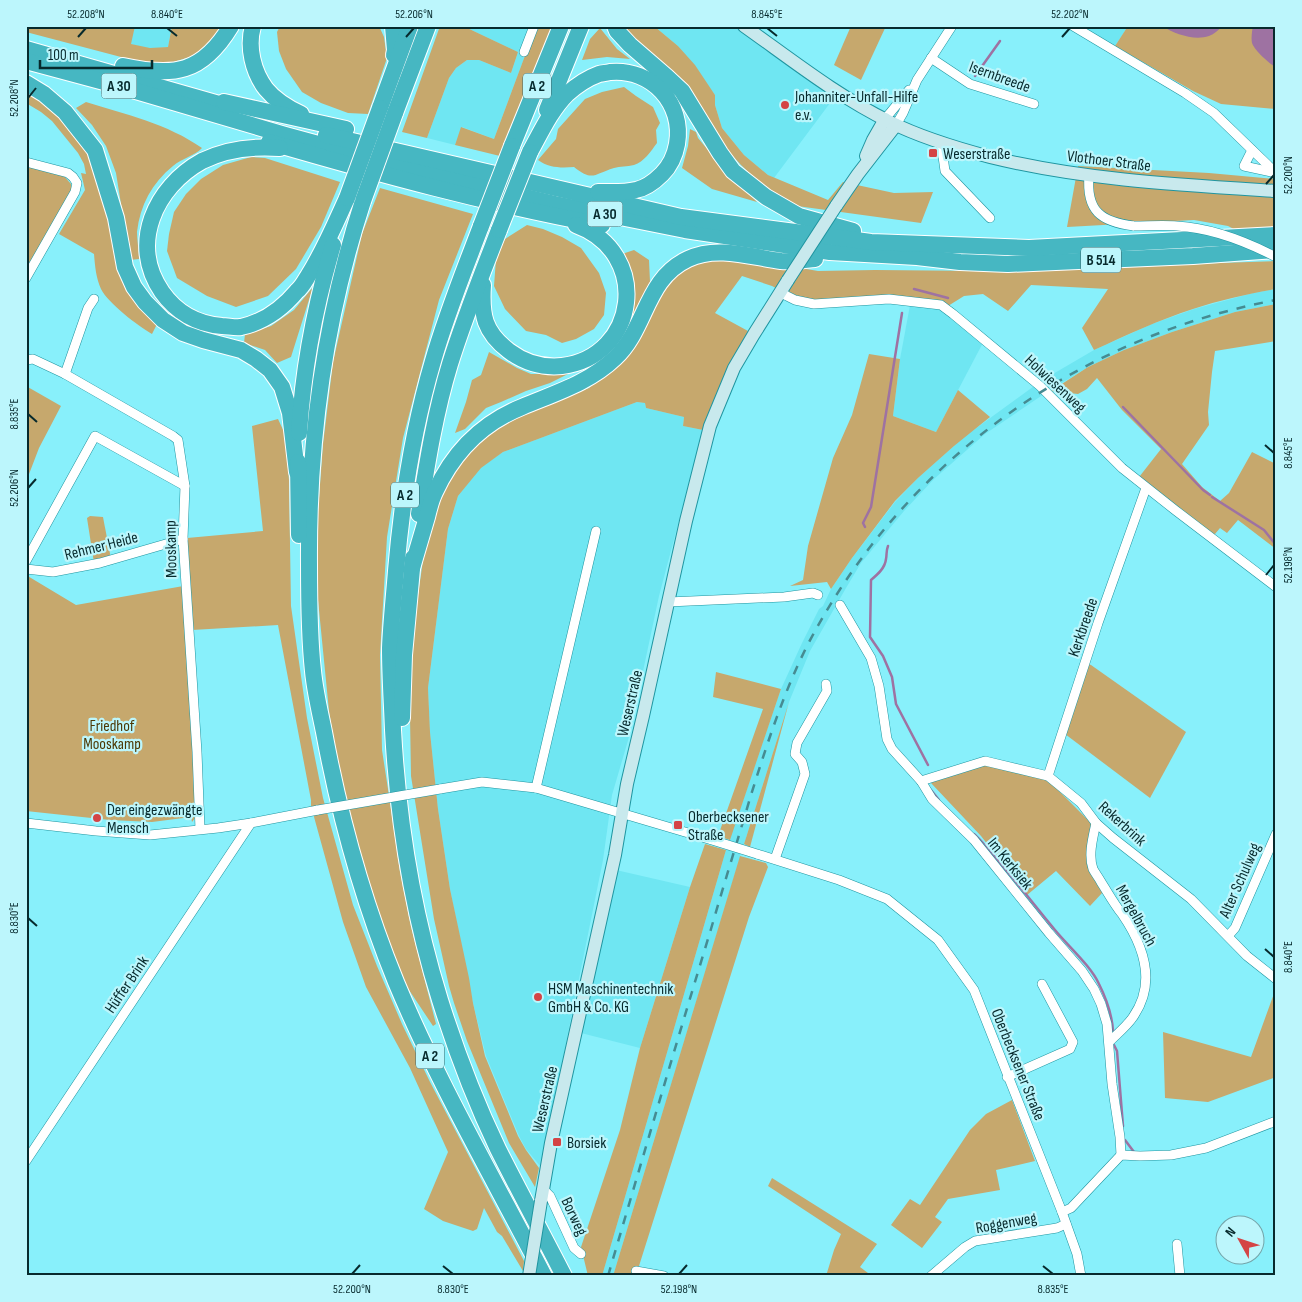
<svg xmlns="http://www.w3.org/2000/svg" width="1302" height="1302" font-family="'Sofia Sans Condensed',sans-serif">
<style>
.built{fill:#6fe6f2}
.green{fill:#c6a86d}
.water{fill:#9e72a2}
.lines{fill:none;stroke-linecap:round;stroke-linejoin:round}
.stream{stroke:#9e72a2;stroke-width:2.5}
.street-casing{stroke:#1f95a0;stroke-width:10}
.secondary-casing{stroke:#1f95a0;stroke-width:14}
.highway-casing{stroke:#fff;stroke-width:18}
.street{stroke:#fff;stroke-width:9}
.secondary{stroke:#c8e9ed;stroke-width:12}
.highway{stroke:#46b7c2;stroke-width:16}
.rail{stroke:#468b92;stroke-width:2.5;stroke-dasharray:9 9;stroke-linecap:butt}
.street-bridge-casing{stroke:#1f95a0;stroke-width:10;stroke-linecap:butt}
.secondary-bridge-casing{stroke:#1f95a0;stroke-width:14;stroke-linecap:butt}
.highway-bridge-casing{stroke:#fff;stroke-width:18;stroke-linecap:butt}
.street-bridge{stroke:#fff;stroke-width:9}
.secondary-bridge{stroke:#c8e9ed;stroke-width:12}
.highway-bridge{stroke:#46b7c2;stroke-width:16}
.ticks{fill:none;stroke:#072a2d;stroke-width:2}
.poi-dot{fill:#d44445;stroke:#bcf6fc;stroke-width:2}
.labels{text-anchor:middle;stroke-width:4.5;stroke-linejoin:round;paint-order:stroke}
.shield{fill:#bcf6fc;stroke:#3d676b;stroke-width:1}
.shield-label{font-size:15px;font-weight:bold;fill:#072a2d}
.street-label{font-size:16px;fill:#072a2d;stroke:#bcf6fc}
.poi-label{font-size:16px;fill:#072a2d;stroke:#bcf6fc;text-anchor:start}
.park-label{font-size:16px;fill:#4d3805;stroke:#bcf6fc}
.neatline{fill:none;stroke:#072a2d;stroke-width:2}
.ticks-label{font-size:12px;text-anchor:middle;fill:#072a2d}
</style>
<rect width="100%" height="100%" fill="#88f0fb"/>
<g class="built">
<polygon points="135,26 172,26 168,47 150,49 130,44"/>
<polygon points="463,26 536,26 494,139 462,127 455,145 427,138 449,78 456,68 467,60 479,60 511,73 518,52"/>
<polygon points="654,26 759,26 757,31 842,87 774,178 768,175 744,155 722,128 715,105 715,95 678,46"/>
<polygon points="1082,26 1128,26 1115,46"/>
<polygon points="1276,289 1276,304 1235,312 1172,332 1124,350 1088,367 1044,394 985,434 934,479 904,511 861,563 846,588 810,651 789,702 744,844 613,1276 602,1276 726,850 781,689 802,643 819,609 823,606 831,589 852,558 895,502 918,478 964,437 1041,381 1094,350 1152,324 1194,309 1253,293"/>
<polygon points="911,300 941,304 986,337 936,432 893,416 900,359"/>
<polygon points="637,402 645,403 646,408 684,417 683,426 703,430 659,596 629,737 612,795 603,860 541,1167 526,1149 519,1136 486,1056 473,1003 450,889 438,809 430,732 428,688 448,529 458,496 481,467 503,452"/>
<polygon points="616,870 690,887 640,1048 581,1033"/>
</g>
<g class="green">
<polygon points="26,26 135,26 131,44 150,48 168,47 172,26 222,26 207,46 190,57 163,65 140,62 26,32"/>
<polygon points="280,26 379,26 384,37 387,58 368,114 348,113 321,103 302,92 286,69 279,51 277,32"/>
<polygon points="440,26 463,26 518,52 511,73 479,60 467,60 456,68 449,78 427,138 402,132"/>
<polygon points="536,26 553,26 500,156 455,145 461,127 494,139"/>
<polygon points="625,26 654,26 678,46 695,65 715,95 715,105 722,128 744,155 768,175 828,200 843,182 894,193 933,192 921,223 797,206 766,189 741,165 721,143 631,37"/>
<polygon points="851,26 886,26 861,80 834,65"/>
<polygon points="1128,26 1276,26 1276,109 1221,104 1193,91 1115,46"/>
<polygon points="600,28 617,49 630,59 607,57 582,60 590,39"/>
<path d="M 624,87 L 636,96 L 653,107 L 660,123 L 656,130 L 657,143 C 651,151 644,162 634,165 C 627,167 620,166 614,168 C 594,174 593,182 574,167 C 561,168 549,168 538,160 L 556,139 L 558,129 L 585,99 L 602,92 Z"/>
<path d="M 26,90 L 61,116 L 91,158 L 100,180 L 119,273 L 128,293 L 141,310 L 157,324 L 152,334 C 138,326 108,303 101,289 C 96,278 95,266 94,254 L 59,234 L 85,190 L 81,173 L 86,174 L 84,164 L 78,153 L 52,121 L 41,112 L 26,103 Z"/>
<path d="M 86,102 C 125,114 168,124 202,148 C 195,156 182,158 173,166 C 152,183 140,205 137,232 C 137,241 139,250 139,259 L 130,260 L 116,173 L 106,146 L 92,125 L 76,108 Z"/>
<polygon points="690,129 696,132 698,138 717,161 757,202 712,189 682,168 688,146"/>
<polygon points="251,157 265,158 340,182 321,227 296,269 268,296 236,307 207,296 177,278 167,251 169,234 174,212 186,194 201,179 223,165"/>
<polygon points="26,164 64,176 71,184 72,192 31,265 26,262"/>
<polygon points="1078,166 1209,173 1276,179 1276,251 1228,226 1194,220 1067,227"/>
<polygon points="380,188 473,214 439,300 403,438 387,537 380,655 382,750 388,789 400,872 411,927 436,1024 433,1026 407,987 381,921 357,844 338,765 329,711 317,590 317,525 323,444 333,362 362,234"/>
<polygon points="527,225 543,229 562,237 581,248 599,273 606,293 604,315 594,329 576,339 562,343 546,335 526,331 505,309 494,286 496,259 505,239"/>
<polygon points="634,250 649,260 650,282 632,320 619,344 600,363 593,364 625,325 634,293 632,272 622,254"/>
<path d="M 742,258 L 818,271 L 875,270 L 982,271 L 1276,261 L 1276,289 C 1248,294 1220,300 1193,309 C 1159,320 1127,335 1094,350 L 1082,328 L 1108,289 L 1031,285 L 1008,311 L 983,294 L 964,296 L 948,306 L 941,304 L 817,301 L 797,299 L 772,286 L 742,276 L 715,313 L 748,331 L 703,430 L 683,426 L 684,417 L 646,408 L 645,403 L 637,402 L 503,452 L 481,468 L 458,496 L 448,529 L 428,688 L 430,732 L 438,809 L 450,889 L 469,978 L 473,1003 L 485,1056 L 518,1136 L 526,1150 L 539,1168 L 535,1187 L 509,1143 L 467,1041 L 454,1003 L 449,986 L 434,919 L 411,776 L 409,657 L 429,519 L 445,478 L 482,438 L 521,414 L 589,388 L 619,361 L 656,296 L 691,262 Z"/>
<polygon points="313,287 291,357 277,363 265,350 244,343 245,334 271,326 294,310"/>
<polygon points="1276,304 1276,341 1215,351 1212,372 1208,412 1209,425 1182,464 1202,487 1220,501 1229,493 1252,452 1276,464 1276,549 1238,520 1227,533 1220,528 1210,540 1136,481 1161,449 1122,410 1097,378 1087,389 1078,394 1051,391 1088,367 1124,350 1172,332 1235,312"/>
<polygon points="489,352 517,368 531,374 568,374 550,383 526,391 501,402 486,408 465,429 455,433 466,402 472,380 481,375"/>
<polygon points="869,354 900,359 893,416 936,432 958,390 990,417 954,446 918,478 895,501 852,558 831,589 827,582 790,586 803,580 808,546 833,458 852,415"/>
<polygon points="26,386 61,406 39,448 26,482"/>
<polygon points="278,419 285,434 289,480 291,606 307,718 323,798 353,905 377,966 402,1024 430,1082 524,1261 523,1271 502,1236 497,1232 484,1208 477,1229 473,1231 443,1221 424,1209 448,1152 410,1068 366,987 343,922 311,806 311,800 278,625 192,630 196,817 192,822 191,817 152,822 110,820 26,811 26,575 76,605 189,585 187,538 263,531 252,426"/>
<polygon points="90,516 103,517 111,559 94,563 87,518"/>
<polygon points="1088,664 1091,665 1186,732 1150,798 1065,734"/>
<polygon points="716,672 781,689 730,840 718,836 763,709 713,697"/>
<polygon points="789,702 750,847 744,844"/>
<polygon points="985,762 1048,780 1092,824 1089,865 1103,892 1090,906 1056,871 1027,895 981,836 931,783 953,769"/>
<polygon points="705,844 726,850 602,1276 588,1276 581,1247 620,1130 640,1048 690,887"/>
<polygon points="740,856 766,863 768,867 749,917 639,1266 635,1276 613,1276"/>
<polygon points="1276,988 1276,1077 1208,1102 1165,1098 1163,1032 1251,1057"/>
<polygon points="1012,1100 1035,1161 996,1170 1000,1190 948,1199 935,1217 942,1222 922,1248 891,1225 910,1199 920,1205 970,1130 986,1114"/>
<polygon points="772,1178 877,1244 860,1267 872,1276 826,1276 834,1250 841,1234 768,1186"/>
</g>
<g class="water">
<path d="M 1162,26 L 1222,26 C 1219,30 1214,34 1209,36 C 1194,41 1175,34 1162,26 Z"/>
<path d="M 1253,26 L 1276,26 L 1276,68 C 1269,63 1254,50 1252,43 C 1251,38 1252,31 1253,26 Z"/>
</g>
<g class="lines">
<g class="stream">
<polyline points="975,76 1000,41"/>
<polyline points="914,289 948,298"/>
<polyline points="1123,407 1203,490 1210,495"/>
<polyline points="1212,497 1264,530 1276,545"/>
<polyline points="865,527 863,523 871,507 902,313"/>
<path d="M 888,546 C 886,551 887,554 886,559 C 885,568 878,574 871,580 L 870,637 L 883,656 L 892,677 L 896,704 L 928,765"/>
<polyline points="931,790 939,800"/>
<path d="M 974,834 C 981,840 985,846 991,853 C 1014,878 1034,905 1055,930 C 1068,946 1091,966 1099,984 C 1106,998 1112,1015 1113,1031"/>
<polyline points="1114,1045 1117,1051 1123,1126"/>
<polyline points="1125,1140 1134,1152"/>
</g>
<g class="street-casing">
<g id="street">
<polyline points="1073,26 1185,93 1214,113 1276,173"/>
<polyline points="524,52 534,26"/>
<polyline points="931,58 970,84 1034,104"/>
<polyline points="885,119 909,90"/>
<polyline points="896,125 903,113 917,80 952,26"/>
<polyline points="941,142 945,171 990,218"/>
<polyline points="1252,150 1244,166 1276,173"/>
<polyline points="26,162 68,173 73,177 77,183 75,192 26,278"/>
<path d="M 1089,176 C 1086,211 1101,222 1134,226"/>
<polyline points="780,292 787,296 795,300 814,304 889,299 941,305 953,314 1040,386 1122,468 1175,510 1276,587"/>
<polyline points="26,360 33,359 65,374 173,436 178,440 185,486 183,539 197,752 200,829"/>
<polyline points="65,374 88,308 94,299"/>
<polyline points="26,561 95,436 185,486"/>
<polyline points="26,569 53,572 100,563 183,539"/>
<polyline points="668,602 784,597 813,593 818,595"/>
<polyline points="840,605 871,658 879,686 887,739 892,749 921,781 932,799 974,840 1049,933 1082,971 1094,989 1101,1004 1107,1024 1112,1084 1120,1137 1121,1155"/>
<polyline points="1048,776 1098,623 1146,488"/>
<polyline points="921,781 985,761 1048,776 1081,803 1096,823 1113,838 1191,899 1247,956 1276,979"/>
<polyline points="536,788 596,531"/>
<polyline points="440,789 482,782 536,788 712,840"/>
<polyline points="26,823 96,831 150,835 218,828 251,823 318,810"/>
<path d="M 1096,823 C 1093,837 1088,855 1093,869 C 1095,873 1099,878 1101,882 C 1108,893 1114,904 1122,914 C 1144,946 1157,983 1133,1017 C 1127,1026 1117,1034 1109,1042"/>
<polyline points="757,854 839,880 887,899 938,940 974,990 1062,1212 1077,1254 1081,1276"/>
<polyline points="775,859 805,774 802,762 795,754 797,743 827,691 826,684"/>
<polyline points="1228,936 1235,928 1276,834"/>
<polyline points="1007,1077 1070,1049 1073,1042 1042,984"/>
<polyline points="26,1161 251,823"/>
<polyline points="542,1191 545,1191 550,1196 574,1248 581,1254"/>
<polyline points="1062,1212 1071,1208 1121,1155 1140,1156 1171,1155 1206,1148 1276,1121"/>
<polyline points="1177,1244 1180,1276"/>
<polyline points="636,1271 664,1276"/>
<polyline points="931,1276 965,1247 975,1241 1057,1228 1066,1224"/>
</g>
</g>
<g class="secondary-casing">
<g id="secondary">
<path d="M 744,26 C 792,60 837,96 890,122 C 922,138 956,148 990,157 C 1083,180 1180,185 1276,191"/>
<polyline points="866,156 873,140 885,119"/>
<polyline points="836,206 858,174 896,125"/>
<polyline points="541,1201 551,1143 615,855 627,784 643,716 686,521 710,426 734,368 754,334 788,280"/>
</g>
</g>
<g class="highway-casing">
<g id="highway">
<path d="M 253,26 C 247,47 253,72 266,89 C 275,100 288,108 301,114"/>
<polyline points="393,26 395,50 394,55"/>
<polyline points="615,26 617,31 630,45 667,77 682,91 720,153 733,171 766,197 799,216 853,231"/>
<polyline points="26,49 233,108"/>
<polyline points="26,61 119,86 285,135 421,172 555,204 685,230 830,252 917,257 960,262 1008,264 1193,256 1276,250"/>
<path d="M 123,66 C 174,77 202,74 231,26"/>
<polyline points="26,83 44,94 65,112 95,150 116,218 125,267 134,287 145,302 163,320 183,333 203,340 241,350 256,359 270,370 282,387 290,413 297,472"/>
<polyline points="224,102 346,129"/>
<polyline points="380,108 410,26"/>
<polyline points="547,110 581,26"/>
<polyline points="395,113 428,26"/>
<polyline points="326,135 681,217 871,242 1029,248 1276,235"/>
<path d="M 269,142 C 379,174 489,204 602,225"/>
<polyline points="512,146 561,26"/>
<path d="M 280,148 C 253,146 226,149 202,161 C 155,187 129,244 162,292 C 176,312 197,324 222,326 C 228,326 235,328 241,327 C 264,322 282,309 297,291 C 302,287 305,281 308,276 C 324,251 335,224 347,198"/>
<path d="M 530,152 C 541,132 551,110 567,94 C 576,86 588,78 599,74 C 603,73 607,73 610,72 C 652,68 684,104 677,144 C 675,155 670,166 662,174 C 655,181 646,188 636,190 C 624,193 611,192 598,192"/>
<path d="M 363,201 C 325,318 308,441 309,564 C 309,600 309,635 313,671 C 315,692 320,712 324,732 C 340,818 363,901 396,982 C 438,1083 494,1179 544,1276"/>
<path d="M 481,226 C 464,271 446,315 433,361 C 413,429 402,500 396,571 C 394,597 391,623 390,648 C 390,676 392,703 393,730 C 398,822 413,913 440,1000 C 456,1051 475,1101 498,1149 C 519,1191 542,1233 564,1276"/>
<path d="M 483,285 C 481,315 484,332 509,351 C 525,363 542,368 562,366 C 638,357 652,253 576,225"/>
<path d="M 299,433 C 303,369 315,306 333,245"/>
<polyline points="298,462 299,535"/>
<path d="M 419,514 C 427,464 435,413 450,364 C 464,319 482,274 499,230"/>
<path d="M 412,568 C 417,551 422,534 427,517 C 429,509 431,500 435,492 C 453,453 482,423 522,407 C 555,393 589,383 615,358 C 647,328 645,279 688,259 C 717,245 751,257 781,261 C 792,262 804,260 815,259"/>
<polyline points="402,718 404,655 413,558"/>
</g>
</g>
<use href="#street" class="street"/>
<use href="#secondary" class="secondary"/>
<use href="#highway" class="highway"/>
<path class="rail" d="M 608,1276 C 642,1160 676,1044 711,929 C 724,884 738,839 751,795 C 767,744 783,694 807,646 C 901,464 1075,338 1276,300"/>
<g class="street-bridge-casing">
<g id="street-bridge">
<path d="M 1134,226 C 1148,226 1163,225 1177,226 C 1212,228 1245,241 1276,257"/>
<polyline points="318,810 440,789"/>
<polyline points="712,840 757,854"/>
</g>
</g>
<g class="secondary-bridge-casing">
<g id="secondary-bridge">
<polyline points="788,280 836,206"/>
<polyline points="529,1276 541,1201"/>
</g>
</g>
<g class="highway-bridge-casing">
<g id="highway-bridge">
<polyline points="347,198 380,108"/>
<polyline points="363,201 395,113"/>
<polyline points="481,226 512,146"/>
<polyline points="499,230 530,152"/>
</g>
</g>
<use href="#street-bridge" class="street-bridge"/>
<use href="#secondary-bridge" class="secondary-bridge"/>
<use href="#highway-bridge" class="highway-bridge"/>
</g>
<path class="ticks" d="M 167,28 L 177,36M 767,28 L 777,36M 78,37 L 86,28M 406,37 L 414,28M 1062,37 L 1070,28M 28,98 L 36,88M 1266,184 L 1274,175M 28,414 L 37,422M 1265,445 L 1274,453M 28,488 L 36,479M 1266,575 L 1274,565M 28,918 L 37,926M 1265,949 L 1274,957M 443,1266 L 453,1274M 1043,1266 L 1053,1274M 352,1274 L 360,1265M 679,1274 L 687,1265"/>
<g class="poi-dot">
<circle cx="785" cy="105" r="5"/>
<rect x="928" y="148" width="10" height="10" rx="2.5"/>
<circle cx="97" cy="818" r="5"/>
<rect x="673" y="820" width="10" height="10" rx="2.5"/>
<circle cx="538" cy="997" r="5"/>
<rect x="552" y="1137" width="10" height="10" rx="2.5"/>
</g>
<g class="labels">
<g class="shield">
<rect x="101.5" y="73.5" width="35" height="25" rx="4"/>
<rect x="523" y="73.5" width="28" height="25" rx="4"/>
<rect x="587.5" y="201.5" width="35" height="25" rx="4"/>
<rect x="1081" y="247.5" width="40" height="25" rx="4"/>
<rect x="391" y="482.5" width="28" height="25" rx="4"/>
<rect x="416" y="1043.5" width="28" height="25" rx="4"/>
</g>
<g class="shield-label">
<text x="119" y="91">A 30</text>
<text x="537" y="91">A 2</text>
<text x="605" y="219">A 30</text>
<text x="1101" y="265">B 514</text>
<text x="405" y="500">A 2</text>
<text x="430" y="1061">A 2</text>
</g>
<g class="street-label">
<text transform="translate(1000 76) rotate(20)" y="6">Isernbreede</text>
<text transform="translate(1109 160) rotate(7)" y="6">Vlothoer Straße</text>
<text transform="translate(1056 383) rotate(43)" y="6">Holwiesenweg</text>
<text transform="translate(101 545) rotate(-14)" y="6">Rehmer Heide</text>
<text transform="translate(170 549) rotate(-91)" y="6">Mooskamp</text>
<text transform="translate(1082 627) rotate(-71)" y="6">Kerkbreede</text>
<text transform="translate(629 703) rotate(-77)" y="6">Weserstraße</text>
<text transform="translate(1123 823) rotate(42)" y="6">Rekerbrink</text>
<text transform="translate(1011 863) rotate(51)" y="6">Im Kerksiek</text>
<text transform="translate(1239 880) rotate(-66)" y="6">Alter Schulweg</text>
<text transform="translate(1137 915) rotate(61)" y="6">Mergelbruch</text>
<text transform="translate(126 984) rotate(-56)" y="6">Hüffer Brink</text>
<text transform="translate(1019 1064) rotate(68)" y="6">Oberbecksener Straße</text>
<text transform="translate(544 1099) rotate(-77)" y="6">Weserstraße</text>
<text transform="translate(575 1216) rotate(65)" y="6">Borweg</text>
<text transform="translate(1006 1222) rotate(-10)" y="6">Roggenweg</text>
</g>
<g class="poi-label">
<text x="795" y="102">Johanniter-Unfall-Hilfe<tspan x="795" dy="18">e.v.</tspan></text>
<text x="943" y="159">Weserstraße</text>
<text x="107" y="815">Der eingezwängte<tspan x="107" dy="18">Mensch</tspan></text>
<text x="688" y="822">Oberbecksener<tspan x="688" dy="18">Straße</tspan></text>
<text x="548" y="994">HSM Maschinentechnik<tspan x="548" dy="18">GmbH &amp; Co. KG</tspan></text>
<text x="567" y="1148">Borsiek</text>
</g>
<g class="park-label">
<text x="112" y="731">Friedhof<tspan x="112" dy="18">Mooskamp</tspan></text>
</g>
</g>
<rect width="1302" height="1302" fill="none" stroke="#bcf6fc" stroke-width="55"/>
<g transform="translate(1240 1240) rotate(310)"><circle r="24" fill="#bcf6fc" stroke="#74a4a9"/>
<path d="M0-4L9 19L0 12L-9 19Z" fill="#d44445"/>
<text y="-8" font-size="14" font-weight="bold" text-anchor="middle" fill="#072a2d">N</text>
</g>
<path d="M40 60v8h112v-8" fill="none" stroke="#072a2d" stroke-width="2.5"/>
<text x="48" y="60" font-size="15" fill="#072a2d" stroke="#bcf6fc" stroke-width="4" paint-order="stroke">100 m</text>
<rect x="28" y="28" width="1246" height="1246" class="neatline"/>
<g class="ticks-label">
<text x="86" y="18">52.208°N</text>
<text x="167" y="18">8.840°E</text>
<text x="414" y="18">52.206°N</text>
<text x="767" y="18">8.845°E</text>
<text x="1070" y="18">52.202°N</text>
<text transform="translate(14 98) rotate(-90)" y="4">52.208°N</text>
<text transform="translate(1288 175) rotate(-90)" y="4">52.200°N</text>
<text transform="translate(14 414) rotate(-90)" y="4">8.835°E</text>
<text transform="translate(1288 453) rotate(-90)" y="4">8.845°E</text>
<text transform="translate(14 488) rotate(-90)" y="4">52.206°N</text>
<text transform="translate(1288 565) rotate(-90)" y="4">52.198°N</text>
<text transform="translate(14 918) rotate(-90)" y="4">8.830°E</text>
<text transform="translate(1288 957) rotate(-90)" y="4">8.840°E</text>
<text x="352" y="1293">52.200°N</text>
<text x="453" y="1293">8.830°E</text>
<text x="679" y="1293">52.198°N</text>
<text x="1053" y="1293">8.835°E</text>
</g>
</svg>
